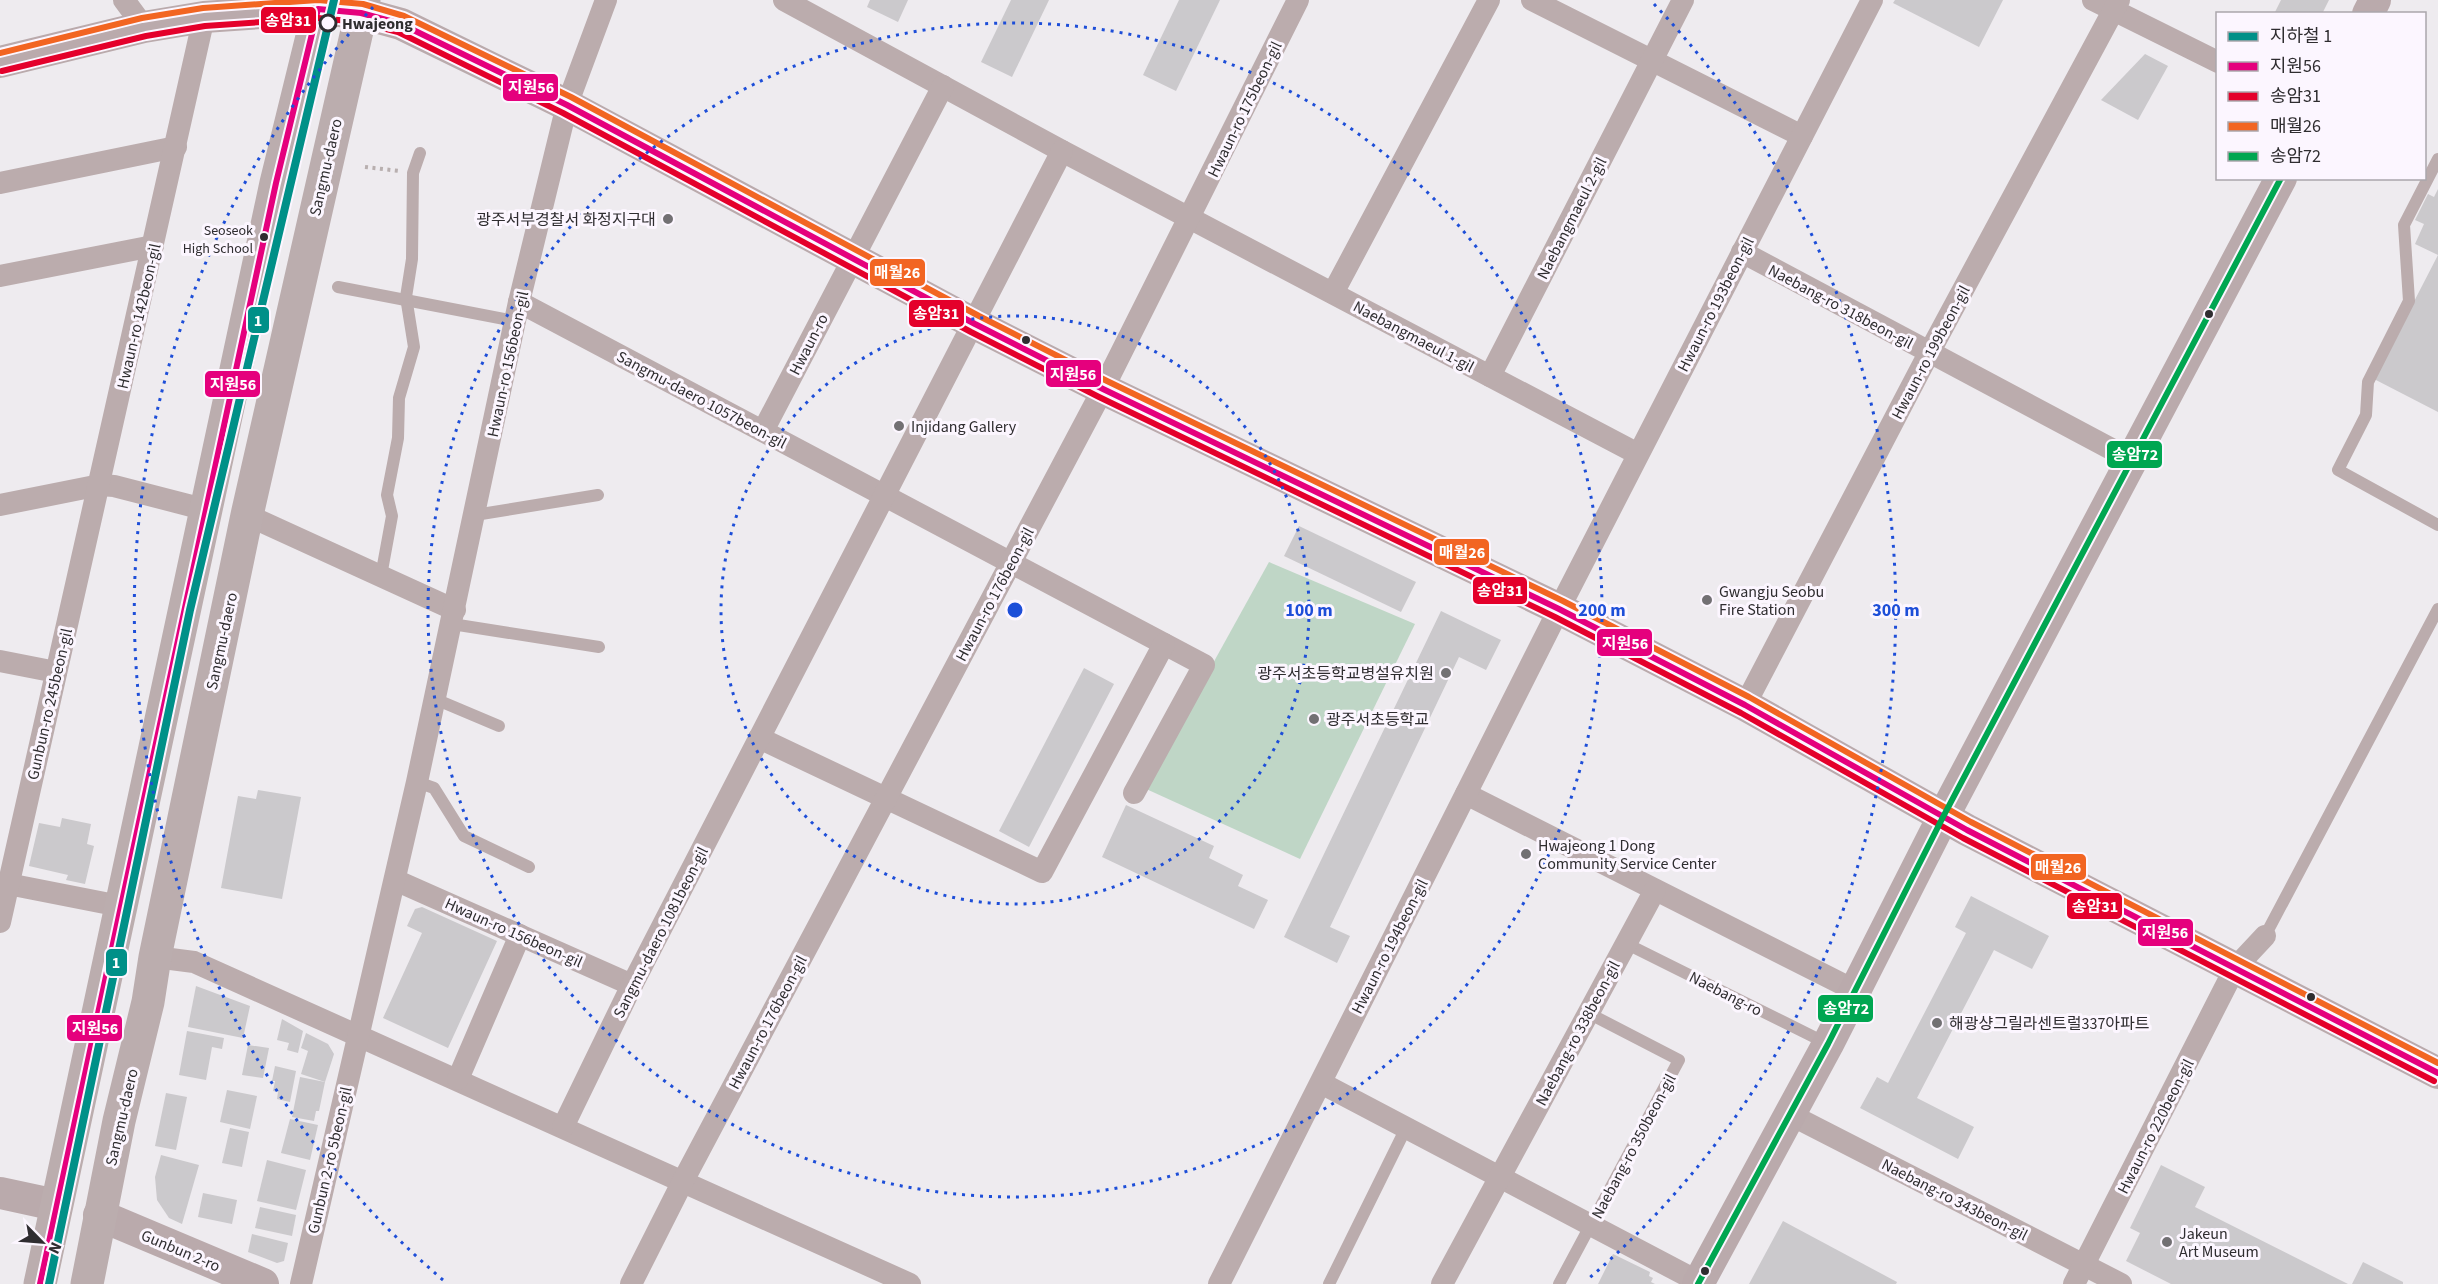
<svg xmlns="http://www.w3.org/2000/svg" width="2438" height="1284" font-family="'Source Sans 3','Noto Sans KR',sans-serif">
<style>
.green{fill:#bfd6c6}
.building{fill:#cbc9cc}
.lines{fill:none;stroke-linecap:round;stroke-linejoin:round}
.path{stroke:#b8afaf;stroke-width:4;stroke-dasharray:3 4.5;stroke-linecap:butt}
.lane{stroke:#bbacad;stroke-width:12}
.street{stroke:#bbacad;stroke-width:22}
.secondary{stroke:#baaaac;stroke-width:32}
.primary{stroke:#bbadae;stroke-width:33}
.bus-1-casing{stroke:#fcf6ff;stroke-width:10}
.bus-2-casing{stroke:#fcf6ff;stroke-width:10}
.bus-3-casing{stroke:#fcf6ff;stroke-width:10}
.bus-4-casing{stroke:#fcf6ff;stroke-width:10}
.bus-1{stroke:#e5007d;stroke-width:6}
.bus-2{stroke:#e4002b;stroke-width:6}
.bus-3{stroke:#f26522;stroke-width:6}
.bus-4{stroke:#00a651;stroke-width:6}
.metro-1-casing{stroke:#fcf6ff;stroke-width:12}
.metro-1{stroke:#009088;stroke-width:8}
.ring{fill:none;stroke:#1d4ed8;stroke-width:3;stroke-dasharray:3 6}
.stop-dot{fill:#fcf6ff;stroke:#2f2d30;stroke-width:3}
.poi-dot{fill:#727073;stroke:#fcf6ff;stroke-width:2}
.bus-dot{fill:#2f2d30;stroke:#fcf6ff;stroke-width:2}
.labels{text-anchor:middle;stroke-width:6;stroke-linejoin:round;paint-order:stroke}
.bus-label{font-size:14px;fill:#2f2d30;stroke:#fcf6ff;text-anchor:end}
.stop-label{font-size:16px;font-weight:bold;fill:#2f2d30;stroke:#fcf6ff;text-anchor:start}
.street-label{font-size:16px;fill:#2f2d30;stroke:#fcf6ff}
.poi-label{font-size:16px;fill:#2f2d30;stroke:#fcf6ff;text-anchor:start}
.centre{fill:#1d4ed8;stroke:#fcf6ff;stroke-width:3}
.ring-label{font-size:18px;text-anchor:middle;font-weight:bold;fill:#1d4ed8;stroke:#fcf6ff;stroke-width:6;stroke-linejoin:round;paint-order:stroke}
.line-badge{stroke:#fcf6ff;stroke-width:2}
.badge-label{font-size:16px;text-anchor:middle;font-weight:bold;fill:#fff}
</style>
<rect width="100%" height="100%" fill="#eeebef"/>
<polygon class="green" points="1269,562 1415,624 1300,859 1144,788"/>
<g class="building">
<polygon points="870,0 908,0 898,22 867,7"/>
<polygon points="1011,0 1049,0 1012,77 981,62"/>
<polygon points="1179,0 1220,0 1176,91 1143,75"/>
<polygon points="1895,0 2003,0 1979,47 1893,3"/>
<polygon points="2281,0 2329,0 2322,14 2274,14"/>
<polygon points="2145,54 2168,66 2138,120 2101,100"/>
<polygon points="2438,189 2438,412 2374,379 2438,255 2415,244 2424,224 2415,220 2428,194 2434,197"/>
<polygon points="1299,526 1416,582 1401,612 1284,556"/>
<polygon points="1441,611 1501,640 1486,670 1459,657 1330,927 1350,936 1337,963 1284,937"/>
<polygon points="1084,668 1114,684 1029,847 999,831"/>
<polygon points="258,790 301,797 282,899 221,888 238,796 256,799"/>
<polygon points="1126,805 1214,846 1209,858 1243,875 1238,886 1268,900 1254,929 1102,857"/>
<polygon points="62,818 91,824 87,844 94,846 85,884 66,880 68,875 29,866 39,823 60,827"/>
<polygon points="1971,896 2049,936 2032,969 1994,950 1917,1098 1974,1127 1958,1159 1860,1108 1877,1077 1888,1083 1966,933 1955,927"/>
<polygon points="422,907 497,941 448,1048 383,1018 422,933 407,926 415,909"/>
<polygon points="196,986 250,1006 243,1038 188,1027"/>
<polygon points="282,1019 303,1031 298,1053 287,1050 289,1043 277,1040"/>
<polygon points="187,1031 224,1038 222,1049 212,1047 206,1080 179,1075"/>
<polygon points="306,1033 328,1044 334,1054 325,1082 301,1074 308,1051 301,1048"/>
<polygon points="248,1045 269,1048 263,1078 242,1075"/>
<polygon points="275,1066 296,1071 290,1102 277,1099 278,1092 273,1091 275,1081 272,1081"/>
<polygon points="300,1077 325,1082 319,1111 316,1111 314,1121 292,1117"/>
<polygon points="227,1090 257,1096 250,1129 220,1122"/>
<polygon points="166,1093 187,1097 176,1150 155,1146"/>
<polygon points="290,1119 318,1125 310,1160 281,1153"/>
<polygon points="230,1128 249,1132 242,1167 222,1163"/>
<polygon points="161,1155 199,1165 182,1224 169,1218 157,1200 155,1177"/>
<polygon points="267,1160 306,1170 296,1210 257,1201"/>
<polygon points="2161,1165 2205,1187 2195,1207 2348,1284 2171,1284 2126,1261 2140,1233 2130,1228"/>
<polygon points="203,1193 237,1200 232,1224 198,1217"/>
<polygon points="260,1207 296,1215 292,1236 255,1228"/>
<polygon points="1783,1221 1897,1282 1896,1284 1749,1284"/>
<polygon points="252,1234 288,1243 284,1261 277,1263 248,1252"/>
<polygon points="1613,1254 1650,1272 1649,1276 1653,1278 1651,1282 1655,1284 1598,1284"/>
<polygon points="2363,1262 2403,1282 2403,1284 2352,1284"/>
</g>
<g class="lines">
<polyline class="path" points="365,167 400,171"/>
<g class="lane">
<polyline points="2438,159 2404,225 2409,301 2368,382 2366,415 2338,470 2438,525"/>
<polyline points="338,287 515,321"/>
<polyline points="475,515 598,495"/>
<polyline points="381,576 392,516 387,495 398,438 399,398 414,347 406,297 412,259 413,173 420,153"/>
<polyline points="452,624 599,647"/>
<polyline points="435,699 499,726"/>
<polyline points="417,782 434,788 464,836 529,867"/>
<polyline points="2265,936 2438,609"/>
<polyline points="1625,943 1826,1043"/>
<polyline points="1329,1284 1406,1128"/>
<polyline points="1559,1284 1679,1060 1588,1013"/>
</g>
<g class="street">
<polyline points="124,0 144,27"/>
<polyline points="784,0 1062,151 1638,454"/>
<polyline points="1532,0 1802,136"/>
<polyline points="2093,0 2218,62"/>
<polyline points="0,183 176,147"/>
<polyline points="1742,252 2132,460"/>
<polyline points="0,276 153,246"/>
<polyline points="1333,293 1489,0"/>
<polyline points="519,302 1204,665 1134,793"/>
<polyline points="1490,376 1683,0"/>
<polyline points="763,431 943,86"/>
<polyline points="0,505 100,485 114,486 207,510"/>
<polyline points="247,515 455,610"/>
<polyline points="0,661 56,672"/>
<polyline points="1745,705 1929,353 2119,0"/>
<polyline points="759,738 1042,872 1164,644"/>
<polyline points="1466,794 1854,990"/>
<polyline points="395,880 632,985"/>
<polyline points="0,885 8,884 120,906"/>
<polyline points="0,922 204,17"/>
<polyline points="155,957 194,962 910,1284"/>
<polyline points="458,1079 520,935"/>
<polyline points="1321,1083 1699,1282"/>
<polyline points="1789,1114 2121,1284"/>
<polyline points="563,1127 632,985 1062,151"/>
<polyline points="301,1284 417,782 519,302 567,105 606,0"/>
<polyline points="631,1284 683,1181 1103,389 1298,0"/>
<polyline points="1219,1284 1559,609 1872,0"/>
<polyline points="1442,1284 1655,890"/>
<polyline points="2074,1284 2235,968 2265,936"/>
</g>
<g class="secondary">
<polyline points="2368,14 2375,0"/>
<polyline points="0,62 144,27 204,17 318,9 361,13 401,24 567,105 975,324 1103,389 1559,609 1745,705 1967,830 2438,1073"/>
<polyline points="0,1193 56,1205"/>
<polyline points="99,1215 263,1284"/>
<polyline points="1698,1284 1828,1044 1943,817 2281,178"/>
</g>
<g class="primary">
<polyline points="40,1284 276,183 321,0"/>
<polyline points="87,1284 119,1121 148,1002 155,957 247,515 364,0"/>
</g>
<g class="bus-1-casing">
<polyline id="bus-1" points="40,1284 276,183 318,9 361,13 401,24 567,105 975,324 1103,389 1559,609 1745,705 1967,830 2438,1073"/>
</g>
<g class="bus-2-casing">
<polyline id="bus-2" points="2,71 146,36 205,26 318,18 359,22 398,32 563,113 971,332 1099,397 1555,617 1741,713 1963,838 2434,1081"/>
</g>
<g class="bus-3-casing">
<polyline id="bus-3" points="0,53 142,18 203,8 318,0 363,4 404,16 571,97 979,316 1107,381 1563,601 1749,697 1971,822 2438,1063"/>
</g>
<g class="bus-4-casing">
<polyline id="bus-4" points="1698,1284 1828,1044 1943,817 2281,178"/>
</g>
<use href="#bus-1" class="bus-1"/>
<use href="#bus-2" class="bus-2"/>
<use href="#bus-3" class="bus-3"/>
<use href="#bus-4" class="bus-4"/>
<g class="metro-1-casing">
<polyline id="metro-1" points="49,1284 190,610 334,0"/>
</g>
<use href="#metro-1" class="metro-1"/>
</g>
<g class="ring">
<circle cx="1015" cy="610" r="294"/>
<circle cx="1015" cy="610" r="587"/>
<path d="M443 1280A881 881 0 0 1 376 4M1654 4A881 881 0 0 1 1587 1280"/>
</g>
<circle class="stop-dot" cx="328" cy="23" r="8"/>
<g class="poi-dot">
<circle cx="668" cy="219" r="6"/>
<circle cx="899" cy="426" r="6"/>
<circle cx="1707" cy="600" r="6"/>
<circle cx="1446" cy="673" r="6"/>
<circle cx="1314" cy="719" r="6"/>
<circle cx="1526" cy="854" r="6"/>
<circle cx="1937" cy="1023" r="6"/>
<circle cx="2167" cy="1242" r="6"/>
</g>
<g class="bus-dot">
<circle cx="264" cy="237" r="5"/>
<circle cx="2209" cy="314" r="5"/>
<circle cx="1026" cy="340" r="5"/>
<circle cx="2311" cy="997" r="5"/>
<circle cx="1705" cy="1271" r="5"/>
</g>
<g class="labels">
<g class="bus-label">
<text x="253" y="235">Seoseok<tspan x="253" dy="18">High School</tspan></text>
</g>
<g class="stop-label">
<text x="342" y="29">Hwajeong</text>
</g>
<g class="street-label">
<text transform="translate(1244 109) rotate(-64)" y="6">Hwaun-ro 175beon-gil</text>
<text transform="translate(325 167) rotate(-77)" y="6">Sangmu-daero</text>
<text transform="translate(1571 218) rotate(-63)" y="6">Naebangmaeul 2-gil</text>
<text transform="translate(1715 304) rotate(-63)" y="6">Hwaun-ro 193beon-gil</text>
<text transform="translate(1841 306) rotate(28)" y="6">Naebang-ro 318beon-gil</text>
<text transform="translate(138 316) rotate(-77)" y="6">Hwaun-ro 142beon-gil</text>
<text transform="translate(1414 336) rotate(28)" y="6">Naebangmaeul 1-gil</text>
<text transform="translate(808 344) rotate(-63)" y="6">Hwaun-ro</text>
<text transform="translate(1930 352) rotate(-62)" y="6">Hwaun-ro 199beon-gil</text>
<text transform="translate(507 364) rotate(-78)" y="6">Hwaun-ro 156beon-gil</text>
<text transform="translate(702 399) rotate(28)" y="6">Sangmu-daero 1057beon-gil</text>
<text transform="translate(994 594) rotate(-62)" y="6">Hwaun-ro 176beon-gil</text>
<text transform="translate(221 641) rotate(-78)" y="6">Sangmu-daero</text>
<text transform="translate(49 704) rotate(-77)" y="6">Gunbun-ro 245beon-gil</text>
<text transform="translate(514 932) rotate(24)" y="6">Hwaun-ro 156beon-gil</text>
<text transform="translate(660 932) rotate(-63)" y="6">Sangmu-daero 1081beon-gil</text>
<text transform="translate(1389 946) rotate(-63)" y="6">Hwaun-ro 194beon-gil</text>
<text transform="translate(1726 993) rotate(27)" y="6">Naebang-ro</text>
<text transform="translate(767 1022) rotate(-62)" y="6">Hwaun-ro 176beon-gil</text>
<text transform="translate(1577 1033) rotate(-62)" y="6">Naebang-ro 338beon-gil</text>
<text transform="translate(121 1117) rotate(-77)" y="6">Sangmu-daero</text>
<text transform="translate(2155 1126) rotate(-63)" y="6">Hwaun-ro 220beon-gil</text>
<text transform="translate(1633 1146) rotate(-62)" y="6">Naebang-ro 350beon-gil</text>
<text transform="translate(329 1160) rotate(-77)" y="6">Gunbun 2-ro 5beon-gil</text>
<text transform="translate(1955 1199) rotate(27)" y="6">Naebang-ro 343beon-gil</text>
<text transform="translate(181 1250) rotate(23)" y="6">Gunbun 2-ro</text>
</g>
<g class="poi-label">
<text x="656" y="225" text-anchor="end">광주서부경찰서 화정지구대</text>
<text x="911" y="432">Injidang Gallery</text>
<text x="1719" y="597">Gwangju Seobu<tspan x="1719" dy="18">Fire Station</tspan></text>
<text x="1434" y="679" text-anchor="end">광주서초등학교병설유치원</text>
<text x="1326" y="725">광주서초등학교</text>
<text x="1538" y="851">Hwajeong 1 Dong<tspan x="1538" dy="18">Community Service Center</tspan></text>
<text x="1949" y="1029">해광샹그릴라센트럴337아파트</text>
<text x="2179" y="1239">Jakeun<tspan x="2179" dy="18">Art Museum</tspan></text>
</g>
</g>
<circle cx="1015" cy="610" r="9" class="centre"/>
<g class="ring-label">
<text x="1309" y="616">100 m</text>
<text x="1602" y="616">200 m</text>
<text x="1896" y="616">300 m</text>
</g>
<g class="line-badge">
<rect x="260" y="6" width="57" height="28" rx="6" fill="#e4002b"/>
<rect x="502" y="73" width="57" height="29" rx="6" fill="#e5007d"/>
<rect x="869" y="258" width="57" height="29" rx="6" fill="#f26522"/>
<rect x="908" y="299" width="57" height="29" rx="6" fill="#e4002b"/>
<rect x="247" y="306" width="23" height="28" rx="6" fill="#009088"/>
<rect x="1045" y="359" width="57" height="29" rx="6" fill="#e5007d"/>
<rect x="204" y="370" width="57" height="28" rx="6" fill="#e5007d"/>
<rect x="2106" y="440" width="57" height="29" rx="6" fill="#00a651"/>
<rect x="1433" y="538" width="57" height="28" rx="6" fill="#f26522"/>
<rect x="1472" y="576" width="56" height="29" rx="6" fill="#e4002b"/>
<rect x="1596" y="628" width="57" height="29" rx="6" fill="#e5007d"/>
<rect x="2030" y="853" width="57" height="28" rx="6" fill="#f26522"/>
<rect x="2066" y="892" width="57" height="28" rx="6" fill="#e4002b"/>
<rect x="2137" y="918" width="57" height="29" rx="6" fill="#e5007d"/>
<rect x="105" y="948" width="23" height="29" rx="6" fill="#009088"/>
<rect x="1817" y="994" width="57" height="29" rx="6" fill="#00a651"/>
<rect x="66" y="1014" width="57" height="28" rx="6" fill="#e5007d"/>
</g>
<g class="badge-label">
<text x="288" y="26">송암31</text>
<text x="531" y="93">지원56</text>
<text x="897" y="278">매월26</text>
<text x="936" y="319">송암31</text>
<text x="258" y="326">1</text>
<text x="1073" y="380">지원56</text>
<text x="233" y="390">지원56</text>
<text x="2135" y="460">송암72</text>
<text x="1462" y="558">매월26</text>
<text x="1500" y="596">송암31</text>
<text x="1625" y="649">지원56</text>
<text x="2058" y="873">매월26</text>
<text x="2095" y="912">송암31</text>
<text x="2165" y="938">지원56</text>
<text x="116" y="968">1</text>
<text x="1846" y="1014">송암72</text>
<text x="95" y="1034">지원56</text>
</g>
<rect x="2216" y="12" width="210" height="168" fill="#fcf6ff" stroke="#aaa6ac" stroke-width="1.5"/>
<rect x="2228" y="32" width="30" height="9" fill="#009088" stroke="#aaa6ac" stroke-width="1.5"/>
<text x="2270" y="42" font-size="18" fill="#2f2d30">지하철 1</text>
<rect x="2228" y="62" width="30" height="9" fill="#e5007d" stroke="#aaa6ac" stroke-width="1.5"/>
<text x="2270" y="72" font-size="18" fill="#2f2d30">지원56</text>
<rect x="2228" y="92" width="30" height="9" fill="#e4002b" stroke="#aaa6ac" stroke-width="1.5"/>
<text x="2270" y="102" font-size="18" fill="#2f2d30">송암31</text>
<rect x="2228" y="122" width="30" height="9" fill="#f26522" stroke="#aaa6ac" stroke-width="1.5"/>
<text x="2270" y="132" font-size="18" fill="#2f2d30">매월26</text>
<rect x="2228" y="152" width="30" height="9" fill="#00a651" stroke="#aaa6ac" stroke-width="1.5"/>
<text x="2270" y="162" font-size="18" fill="#2f2d30">송암72</text>
<g transform="translate(42 1242) rotate(115)" stroke="#fcf6ff" stroke-width="4.5" paint-order="stroke">
<path d="M0-4.5L10 22L0 15L-10 22Z" fill="#2f2d30"/>
<text y="-9" font-size="16" font-weight="bold" text-anchor="middle" fill="#2f2d30">N</text>
</g>
</svg>
